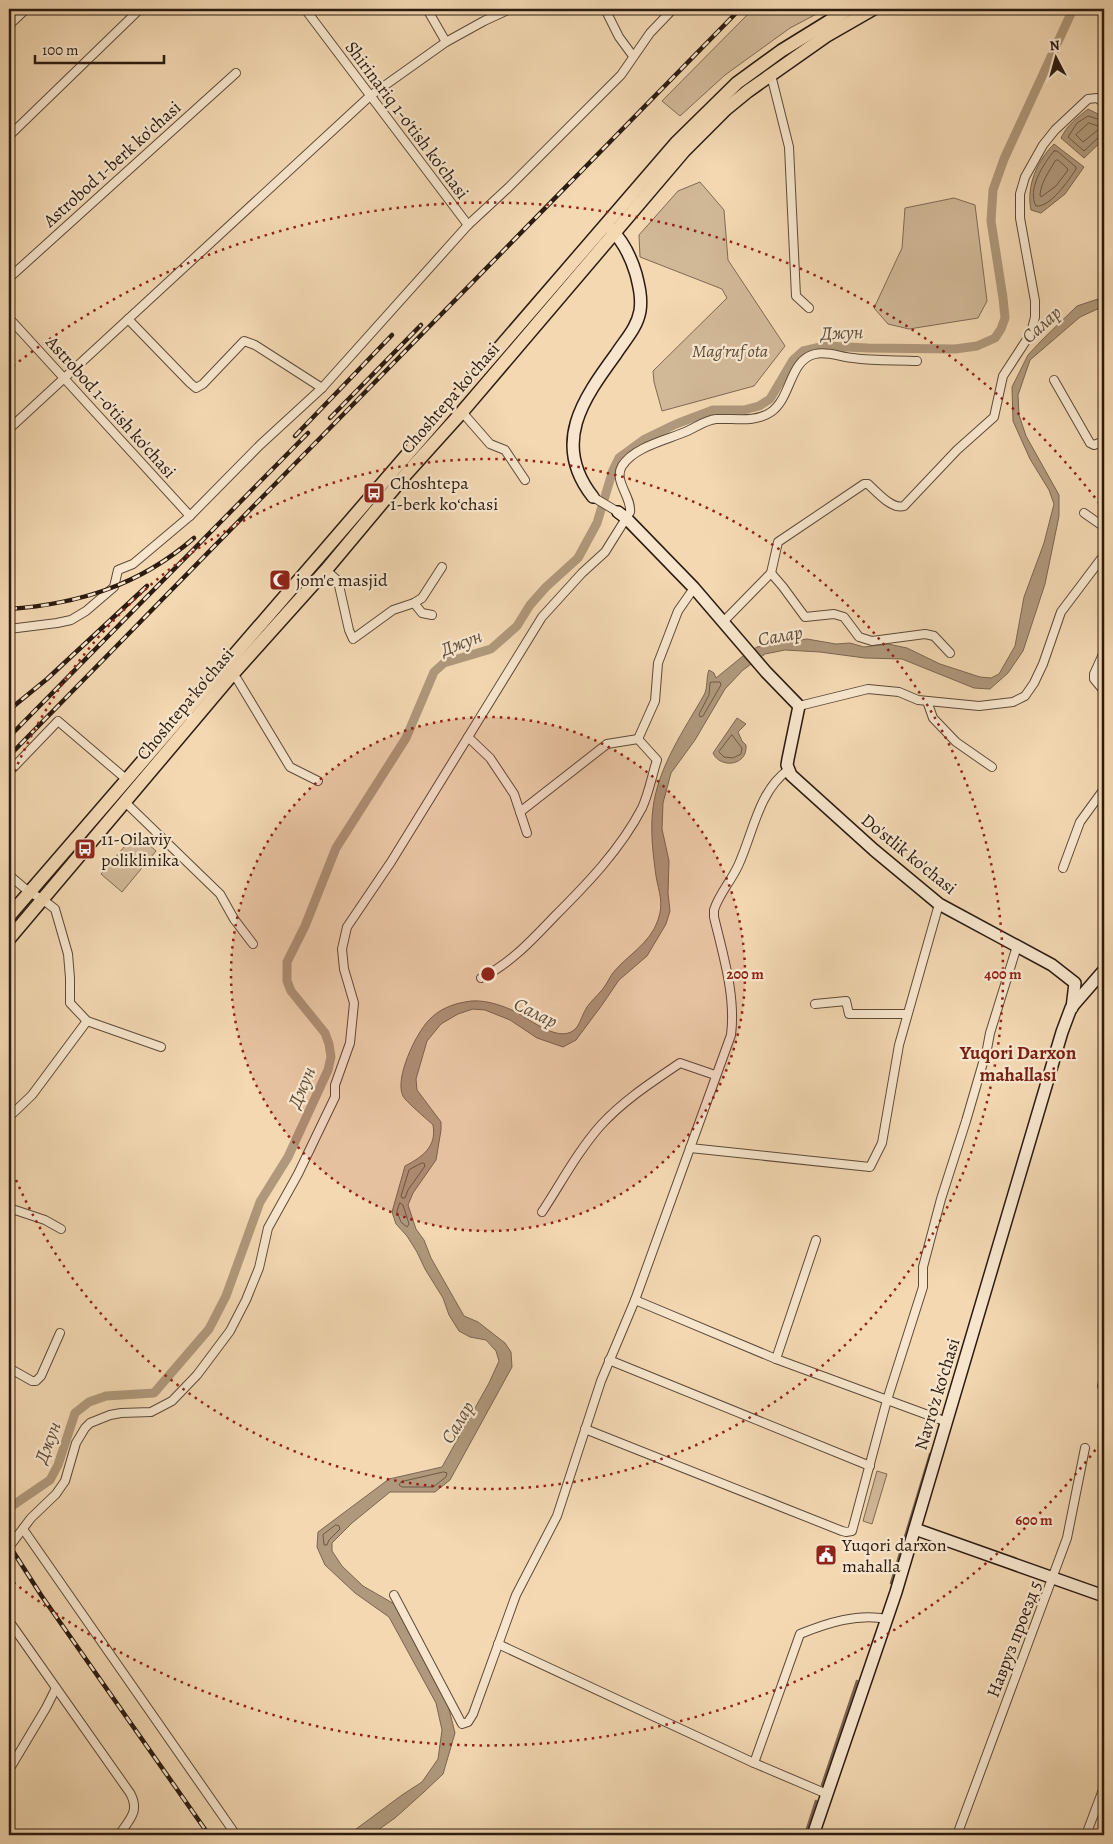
<svg xmlns="http://www.w3.org/2000/svg" width="1113" height="1844" font-family="Alegreya,serif">
<style>
.green{fill:#d1b897;stroke:#7e6a54}
.water{fill:#af987b;stroke:#7a6651}
.lines{fill:none;stroke-linecap:round;stroke-linejoin:round}
.shore{stroke:#6d5a46;stroke-width:1}
.stream{stroke:#7a6651;stroke-width:2.5}
.canal{stroke:#af987b;stroke-width:9}
.street-casing{stroke:#5d4a39;stroke-width:10}
.secondary-casing{stroke:#2b1b11;stroke-width:14}
.primary-casing{stroke:#2b1b11;stroke-width:15}
.street{stroke:#f7e6cd;stroke-width:8}
.secondary{stroke:#f7e6cd;stroke-width:11}
.primary{stroke:#f3d8b2;stroke-width:12}
.rail-casing{stroke:#2b1b11;stroke-width:4.5}
.rail{stroke:#f7e6cd;stroke-width:2.5;stroke-dasharray:8;stroke-linecap:butt}
.ring{fill:none;stroke:#8f2418;stroke-width:2.5;stroke-dasharray:2.5 5}
.labels{text-anchor:middle;stroke-width:4.5;stroke-linejoin:round;paint-order:stroke}
.street-label{font-size:18px;fill:#2b1b11;stroke:#f7e6cd}
.park-label{font-size:18px;font-style:italic;fill:#5d4a39;stroke:#f7e6cd}
.poi-label{font-size:18px;fill:#2b1b11;stroke:#f7e6cd;text-anchor:start}
.water-label{font-size:19px;font-style:italic;fill:#604d3b;stroke:#f7e6cd}
.neighbourhood-label{font-size:19px;font-weight:bold;fill:#7a1f14;stroke:#f7e6cd}
.centre{fill:#8f2418;stroke:#f7e6cd;stroke-width:2.5}
.ring-label{font-size:15px;text-anchor:middle;font-weight:bold;fill:#8f2418;stroke:#f7e6cd;stroke-width:4.5;stroke-linejoin:round;paint-order:stroke}
</style>
<rect width="100%" height="100%" fill="#f3d8b2"/>
<filter id="stains"><feTurbulence type="fractalNoise" baseFrequency=".004" numOctaves="4"/><feColorMatrix values="0 0 0 0 .2 0 0 0 0 .09 0 0 0 0 .02 0 0 0 .5 -.17"/></filter>
<radialGradient id="worn" r=".72"><stop offset=".6" stop-color="#630" stop-opacity="0"/><stop offset="1" stop-color="#630" stop-opacity=".3"/></radialGradient>
<g class="green">
<polygon points="753,9 826,9 790,28 725,75 680,116 662,101"/>
<polygon points="700,182 724,210 728,260 785,346 754,386 662,411 654,382 653,371 727,298 722,289 640,257 639,235 678,191"/>
<polygon points="954,198 975,205 987,301 978,318 909,329 888,324 874,308 902,248 905,208"/>
<polygon points="136,833 156,851 122,892 101,874"/>
<polygon points="877,1471 887,1474 872,1524 863,1521"/>
</g>
<g class="water">
<path d="M 1088,109 L 1104,117 L 1104,139 L 1084,158 L 1061,138 C 1067,125 1077,118 1088,109 Z"/>
<path d="M 1054,144 L 1084,167 L 1065,194 L 1041,213 L 1031,210 C 1026,186 1037,161 1054,144 Z"/>
<path d="M 1104,297 L 1104,306 L 1080,317 L 1030,360 L 1018,395 L 1019,415 L 1026,436 L 1059,495 L 1059,516 L 1045,584 L 1023,651 L 1008,673 L 990,689 L 974,688 L 902,659 L 865,658 L 820,652 L 785,650 L 765,654 L 743,670 L 725,689 L 695,740 L 671,773 L 663,803 L 662,829 L 669,861 L 668,893 L 670,911 L 666,924 L 647,956 L 619,980 L 602,1005 L 576,1040 L 563,1047 L 537,1038 L 510,1020 L 485,1010 L 473,1009 L 458,1014 L 441,1024 L 427,1041 L 416,1079 L 417,1090 L 441,1122 L 441,1130 L 436,1160 L 413,1193 L 408,1205 L 416,1229 L 424,1240 L 431,1258 L 464,1316 L 478,1322 L 505,1343 L 511,1352 L 512,1367 L 450,1480 L 435,1492 L 390,1492 L 352,1523 L 332,1543 L 332,1551 L 342,1566 L 363,1586 L 396,1605 L 447,1701 L 455,1733 L 443,1774 L 424,1792 L 395,1818 L 371,1835 L 348,1835 L 402,1795 L 422,1782 L 438,1759 L 442,1730 L 436,1703 L 389,1617 L 355,1593 L 325,1565 L 317,1547 L 318,1532 L 389,1479 L 442,1467 L 489,1383 L 499,1361 L 496,1351 L 486,1340 L 470,1337 L 459,1331 L 449,1315 L 443,1298 L 425,1269 L 417,1252 L 407,1236 L 396,1224 L 392,1212 L 405,1166 C 422,1157 437,1147 433,1125 C 428,1120 405,1101 403,1096 C 394,1079 416,1033 429,1020 C 438,1010 452,1004 465,1002 C 481,998 502,1005 516,1012 C 531,1020 562,1046 577,1027 C 581,1021 583,1013 587,1007 C 591,1001 597,996 602,990 C 606,985 609,979 612,974 C 627,955 650,944 658,920 C 664,902 659,893 656,876 C 653,854 650,830 653,808 C 658,767 684,730 704,695 C 708,688 706,677 709,670 L 714,673 L 716,678 L 743,656 L 757,647 L 807,639 L 836,644 L 850,643 L 864,647 L 888,644 L 907,648 L 940,664 L 980,677 L 991,678 L 999,674 L 1015,646 L 1024,597 L 1044,543 L 1054,504 L 1049,490 L 1030,459 L 1013,421 L 1012,387 L 1028,355 L 1041,341 L 1077,306 Z"/>
<path d="M 737,718 L 746,724 L 738,732 L 742,741 L 746,745 C 748,766 720,769 713,753 Z"/>
</g>
<g class="lines">
<g class="shore">
<polyline points="1104,121 1088,116 1077,123 1068,137 1084,151 1099,137 1104,136"/>
<polygon points="1089,123 1098,126 1099,129 1083,142 1076,135"/>
<path d="M 1054,151 L 1057,151 L 1076,167 L 1076,169 C 1069,180 1050,208 1036,206 C 1027,190 1043,164 1054,151 Z"/>
<path d="M 1058,160 L 1067,168 L 1068,170 L 1056,186 L 1041,197 L 1040,195 C 1041,182 1049,172 1055,161 Z"/>
<polygon points="713,682 720,682 721,685 703,716 700,717 699,714 709,695 710,683"/>
<polygon points="732,735 742,748 741,754 733,758 724,757 719,752"/>
<polygon points="422,1163 424,1163 425,1166 408,1190 405,1198 402,1198 401,1196 409,1170"/>
<polygon points="400,1203 403,1205 409,1224 407,1227 401,1222 397,1212"/>
<polygon points="444,1472 447,1473 446,1477 433,1487 402,1487 399,1485 401,1482"/>
<polygon points="336,1525 339,1526 340,1529 329,1540 327,1545 324,1545 323,1535"/>
</g>
<g class="stream">
<polyline points="891,1583 930,1454"/>
<polyline points="822,1785 857,1681"/>
<polyline points="805,1835 816,1801"/>
</g>
<polyline class="canal" points="9,1508 50,1480 58,1465 75,1413 89,1402 106,1396 154,1393 209,1329 226,1296 260,1202 288,1157 328,1070 331,1057 329,1044 325,1033 291,991 287,981 287,962 305,926 336,848 406,738 434,672 444,663 491,649 517,626 530,605 546,587 578,558 597,523 613,470 619,458 645,439 676,424 713,410 744,410 759,406 770,399 793,360 803,351 825,346 868,348 955,349 977,346 995,338 1001,329 1005,318 1003,298 991,221 993,190 1004,159 1073,9"/>
<g class="street-casing">
<g id="street">
<polyline points="305,9 468,225"/>
<polyline points="427,9 446,42"/>
<polyline points="605,9 619,37 633,56"/>
<polyline points="9,25 26,9"/>
<polyline points="771,75 789,147 796,296 809,308"/>
<polyline points="9,136 140,9"/>
<polyline points="9,278 236,73"/>
<polyline points="9,318 190,516"/>
<polyline points="128,319 190,383 196,388 203,384 244,341 255,345 322,388"/>
<polyline points="1054,380 1090,443 1094,445 1104,441"/>
<polyline points="462,412 490,444 505,450 525,480"/>
<polyline points="9,429 370,96 446,42 484,21 510,9"/>
<polyline points="593,497 618,512"/>
<polyline points="1084,513 1104,527"/>
<polyline points="326,570 338,581 349,630 353,639 393,610 414,603 422,598 442,567"/>
<polyline points="771,573 783,587 805,617 834,614 844,617 859,637 872,641 925,634 934,636 950,653"/>
<polyline points="414,603 422,613 432,615"/>
<path d="M 724,621 L 771,573 L 778,542 L 864,484 L 868,484 C 877,492 892,510 904,506 L 957,450 L 994,417 L 1003,376 L 1031,333 L 1035,317 L 1035,301 L 1020,218 L 1020,194 L 1025,177 L 1043,145 L 1055,130 L 1088,99 L 1097,98 L 1104,103"/>
<polyline points="9,629 57,623 71,620 86,611 114,587 118,570 133,564 190,516 260,445 322,388 468,225 508,188 621,75 650,33 673,9"/>
<polyline points="1104,652 1094,674 1094,679 1104,691"/>
<polyline points="231,676 237,679 290,767 318,781"/>
<polyline points="927,701 933,718 956,742 992,767"/>
<polyline points="799,706 868,689 899,692 918,700 979,706 1013,702 1025,696 1034,683 1043,664 1061,612 1104,555"/>
<polyline points="468,737 490,758 514,794 527,833"/>
<polyline points="638,739 655,701 658,663 678,611 694,588"/>
<polyline points="9,772 58,721 126,779"/>
<polyline points="125,802 220,894 234,919 253,944"/>
<polyline points="520,812 607,744 638,739"/>
<polyline points="1063,868 1080,822 1104,789"/>
<polyline points="9,875 29,892 42,899 55,909 68,954 70,978 70,1003 87,1021 161,1047"/>
<path d="M 481,978 C 510,964 531,941 554,917 C 587,884 620,850 642,808 C 649,793 652,775 657,760 L 638,739"/>
<polyline points="815,1004 846,1001 849,1014 906,1014"/>
<polyline points="9,1117 32,1095 87,1021"/>
<polyline points="690,1148 870,1167 882,1143 899,1045 939,904"/>
<polyline points="9,1208 45,1220 61,1229"/>
<path d="M 542,1212 C 561,1183 578,1151 601,1125 C 624,1100 652,1082 680,1063 L 715,1075"/>
<polyline points="635,1300 776,1359 947,1422"/>
<polyline points="776,1359 816,1240"/>
<polyline points="609,1360 870,1466"/>
<polyline points="9,1368 32,1381 36,1381 41,1376 60,1333"/>
<polyline points="1104,1377 1102,1386 1104,1387"/>
<polyline points="585,1429 842,1531 846,1532 852,1531 887,1400 923,1287 923,1267 941,1199 966,1121 987,1049 990,1033 1017,946"/>
<polyline points="23,1529 236,1835"/>
<path d="M 9,1547 L 31,1518 L 56,1494 L 65,1481 L 76,1443 L 85,1428 L 90,1423 L 110,1415 L 121,1413 L 151,1412 L 172,1401 L 197,1375 L 230,1331 L 246,1300 L 259,1268 L 268,1228 L 298,1174 L 335,1097 L 335,1085 L 350,1043 L 354,1003 L 344,969 L 342,949 L 347,927 L 391,862 L 542,617 L 582,573 L 605,552 L 630,512 C 632,497 613,481 622,466 C 634,447 666,440 685,432 C 695,428 705,420 716,419 C 735,418 755,423 771,412 C 792,397 789,360 815,354 C 828,351 840,357 853,358 C 874,361 896,360 917,361"/>
<path d="M 394,1595 L 462,1724 L 468,1722 L 473,1714 L 516,1595 L 557,1516 L 601,1381 L 635,1300 L 731,1035 C 736,996 723,955 714,917 L 714,910 C 719,894 731,881 738,866 C 753,834 758,792 788,770"/>
<path d="M 9,1621 L 130,1793 C 140,1811 130,1819 119,1835"/>
<polyline points="498,1644 754,1763 827,1794"/>
<path d="M 754,1763 L 800,1634 C 827,1623 858,1613 887,1619"/>
<polyline points="9,1770 46,1708 56,1688"/>
<polyline points="957,1835 1067,1538 1085,1448"/>
<polyline points="1086,1835 1104,1787"/>
</g>
</g>
<g class="secondary-casing">
<g id="secondary">
<path d="M 593,497 C 551,444 583,399 616,354 C 625,340 637,328 640,311 C 642,298 639,286 636,274 C 631,257 622,240 610,228"/>
<polyline points="618,512 626,518 694,588 766,672 799,706 788,759 787,765 791,775 874,850 939,904 1052,965 1075,983 1072,1008"/>
<polyline points="915,1529 1104,1596"/>
<polyline points="813,1835 896,1592 1062,1032 1071,1008 1104,970"/>
</g>
</g>
<g class="primary-casing">
<g id="primary">
<polyline points="9,916 677,142 737,83 781,51 849,9"/>
<polyline points="9,939 231,676 326,570 407,473 462,412 684,151 726,109 748,91 826,36 873,9"/>
</g>
</g>
<use href="#street" class="street"/>
<use href="#secondary" class="secondary"/>
<use href="#primary" class="primary"/>
<g class="rail-casing">
<g id="rail">
<polyline points="330,418 421,325"/>
<polyline points="295,436 392,335"/>
<path d="M 9,609 C 79,604 140,585 194,538"/>
<polyline points="9,710 47,679 147,586"/>
<polyline points="9,737 308,433"/>
<polyline points="9,756 740,9"/>
<polyline points="9,1545 41,1595 209,1835"/>
</g>
</g>
<use href="#rail" class="rail"/>
</g>
<circle cx="488" cy="974" r="257" fill="#8f2418" fill-opacity=".12"/>
<g class="ring">
<circle cx="488" cy="974" r="257"/>
<path d="M9 785A515 515 0 1 1 9 1163"/>
<path d="M1100 1444A772 772 0 0 1 13 1582M13 366A772 772 0 0 1 1100 504"/>
</g>
<defs>
<g id="bus-square" transform="scale(1.125)"><rect x="-9" y="-9" width="18" height="18" rx="4" fill="#8f2418" stroke="#f7e6cd"/><path d="M-5-6H5V4H4V6H2V4H-2V6H-4V4H-5ZM-3.5-4V0h7V-4ZM-3.5 1.2v1.5H-2V1.2ZM2 1.2v1.5H3.5V1.2Z" fill="#fff"/></g>
<g id="mosque-square" transform="scale(1.125)"><rect x="-9" y="-9" width="18" height="18" rx="4" fill="#8f2418" stroke="#f7e6cd"/><path d="M3.5-4.9A6 6 0 1 0 3.5 4.9A5 5 0 1 1 3.5-4.9Z" fill="#fff"/></g>
<g id="civic-square" transform="scale(1.125)"><rect x="-9" y="-9" width="18" height="18" rx="4" fill="#8f2418" stroke="#f7e6cd"/><path d="M-.6-6.5H3V-4.5H.6V-3L4-1V1h2V6H-6V1h2V-1L-.6-3ZM-1.2 2.5V6h2.4V2.5Z" fill="#fff"/></g>
</defs>
<g fill-rule="evenodd">
<use href="#bus-square" x="374" y="493"/>
<use href="#mosque-square" x="280" y="580"/>
<use href="#bus-square" x="85" y="849"/>
<use href="#civic-square" x="826" y="1555"/>
</g>
<g class="labels">
<g class="street-label">
<text transform="translate(407 120) rotate(53)" y="6">Shirinariq 1-o'tish ko'chasi</text>
<text transform="translate(112 164) rotate(-42)" y="6">Astrobod 1-berk ko'chasi</text>
<text transform="translate(450 398) rotate(-49)" y="6">Choshtepa ko'chasi</text>
<text transform="translate(111 407) rotate(48)" y="6">Astrobod 1-o'tish ko'chasi</text>
<text transform="translate(185 704) rotate(-50)" y="6">Choshtepa ko'chasi</text>
<text transform="translate(909 854) rotate(39)" y="6">Do'stlik ko'chasi</text>
<text transform="translate(937 1394) rotate(-73)" y="6">Navro'z ko'chasi</text>
<text transform="translate(1014 1639) rotate(-69)" y="6">Навруз проезд 5</text>
</g>
<g class="park-label">
<text x="730" y="357">Mag'ruf ota</text>
</g>
<g class="poi-label">
<text x="390" y="489">Choshtepa<tspan x="390" dy="21">1-berk koʻchasi</tspan></text>
<text x="296" y="586">jom'e masjid</text>
<text x="101" y="845">11-Oilaviy<tspan x="101" dy="21">poliklinika</tspan></text>
<text x="842" y="1551">Yuqori darxon<tspan x="842" dy="21">mahalla</tspan></text>
</g>
<g class="water-label">
<text transform="translate(1041 324) rotate(-42)" y="7">Салар</text>
<text transform="translate(842 332) rotate(-2)" y="7">Джун</text>
<text transform="translate(780 635) rotate(-10)" y="7">Салар</text>
<text transform="translate(461 642) rotate(-21)" y="7">Джун</text>
<text transform="translate(536 1012) rotate(26)" y="7">Салар</text>
<text transform="translate(301 1087) rotate(-67)" y="7">Джун</text>
<text transform="translate(457 1422) rotate(-59)" y="7">Салар</text>
<text transform="translate(47 1442) rotate(-69)" y="7">Джун</text>
</g>
<g class="neighbourhood-label">
<text x="1018" y="1059">Yuqori Darxon<tspan x="1018" dy="22">mahallasi</tspan></text>
</g>
</g>
<circle cx="488" cy="974" r="8" class="centre"/>
<g class="ring-label">
<text x="745" y="979">200 m</text>
<text x="1003" y="979">400 m</text>
<text x="1034" y="1525">600 m</text>
</g>
<rect width="1113" height="1844" fill="none" stroke="#f3d8b2" stroke-width="30"/>
<rect x="10" y="10" width="1093" height="1824" fill="none" stroke="#2b1b11" stroke-width="2.5"/>
<rect x="15" y="15" width="1083" height="1814" fill="none" stroke="#2b1b11"/>
<g transform="translate(1056 58) rotate(354)" stroke="#f7e6cd" stroke-width="4" paint-order="stroke">
<path d="M0-4L9 19L0 12L-9 19Z" fill="#2b1b11"/>
<text y="-8" font-size="14" font-weight="bold" text-anchor="middle" fill="#2b1b11">N</text>
</g>
<path d="M35 55v8h129v-8" fill="none" stroke="#2b1b11" stroke-width="2.5"/>
<text x="42" y="55" font-size="15" fill="#2b1b11" stroke="#f7e6cd" stroke-width="4" paint-order="stroke">100 m</text>
<rect width="100%" height="100%" filter="url(#stains)"/>
<rect width="100%" height="100%" fill="url(#worn)"/>
</svg>
